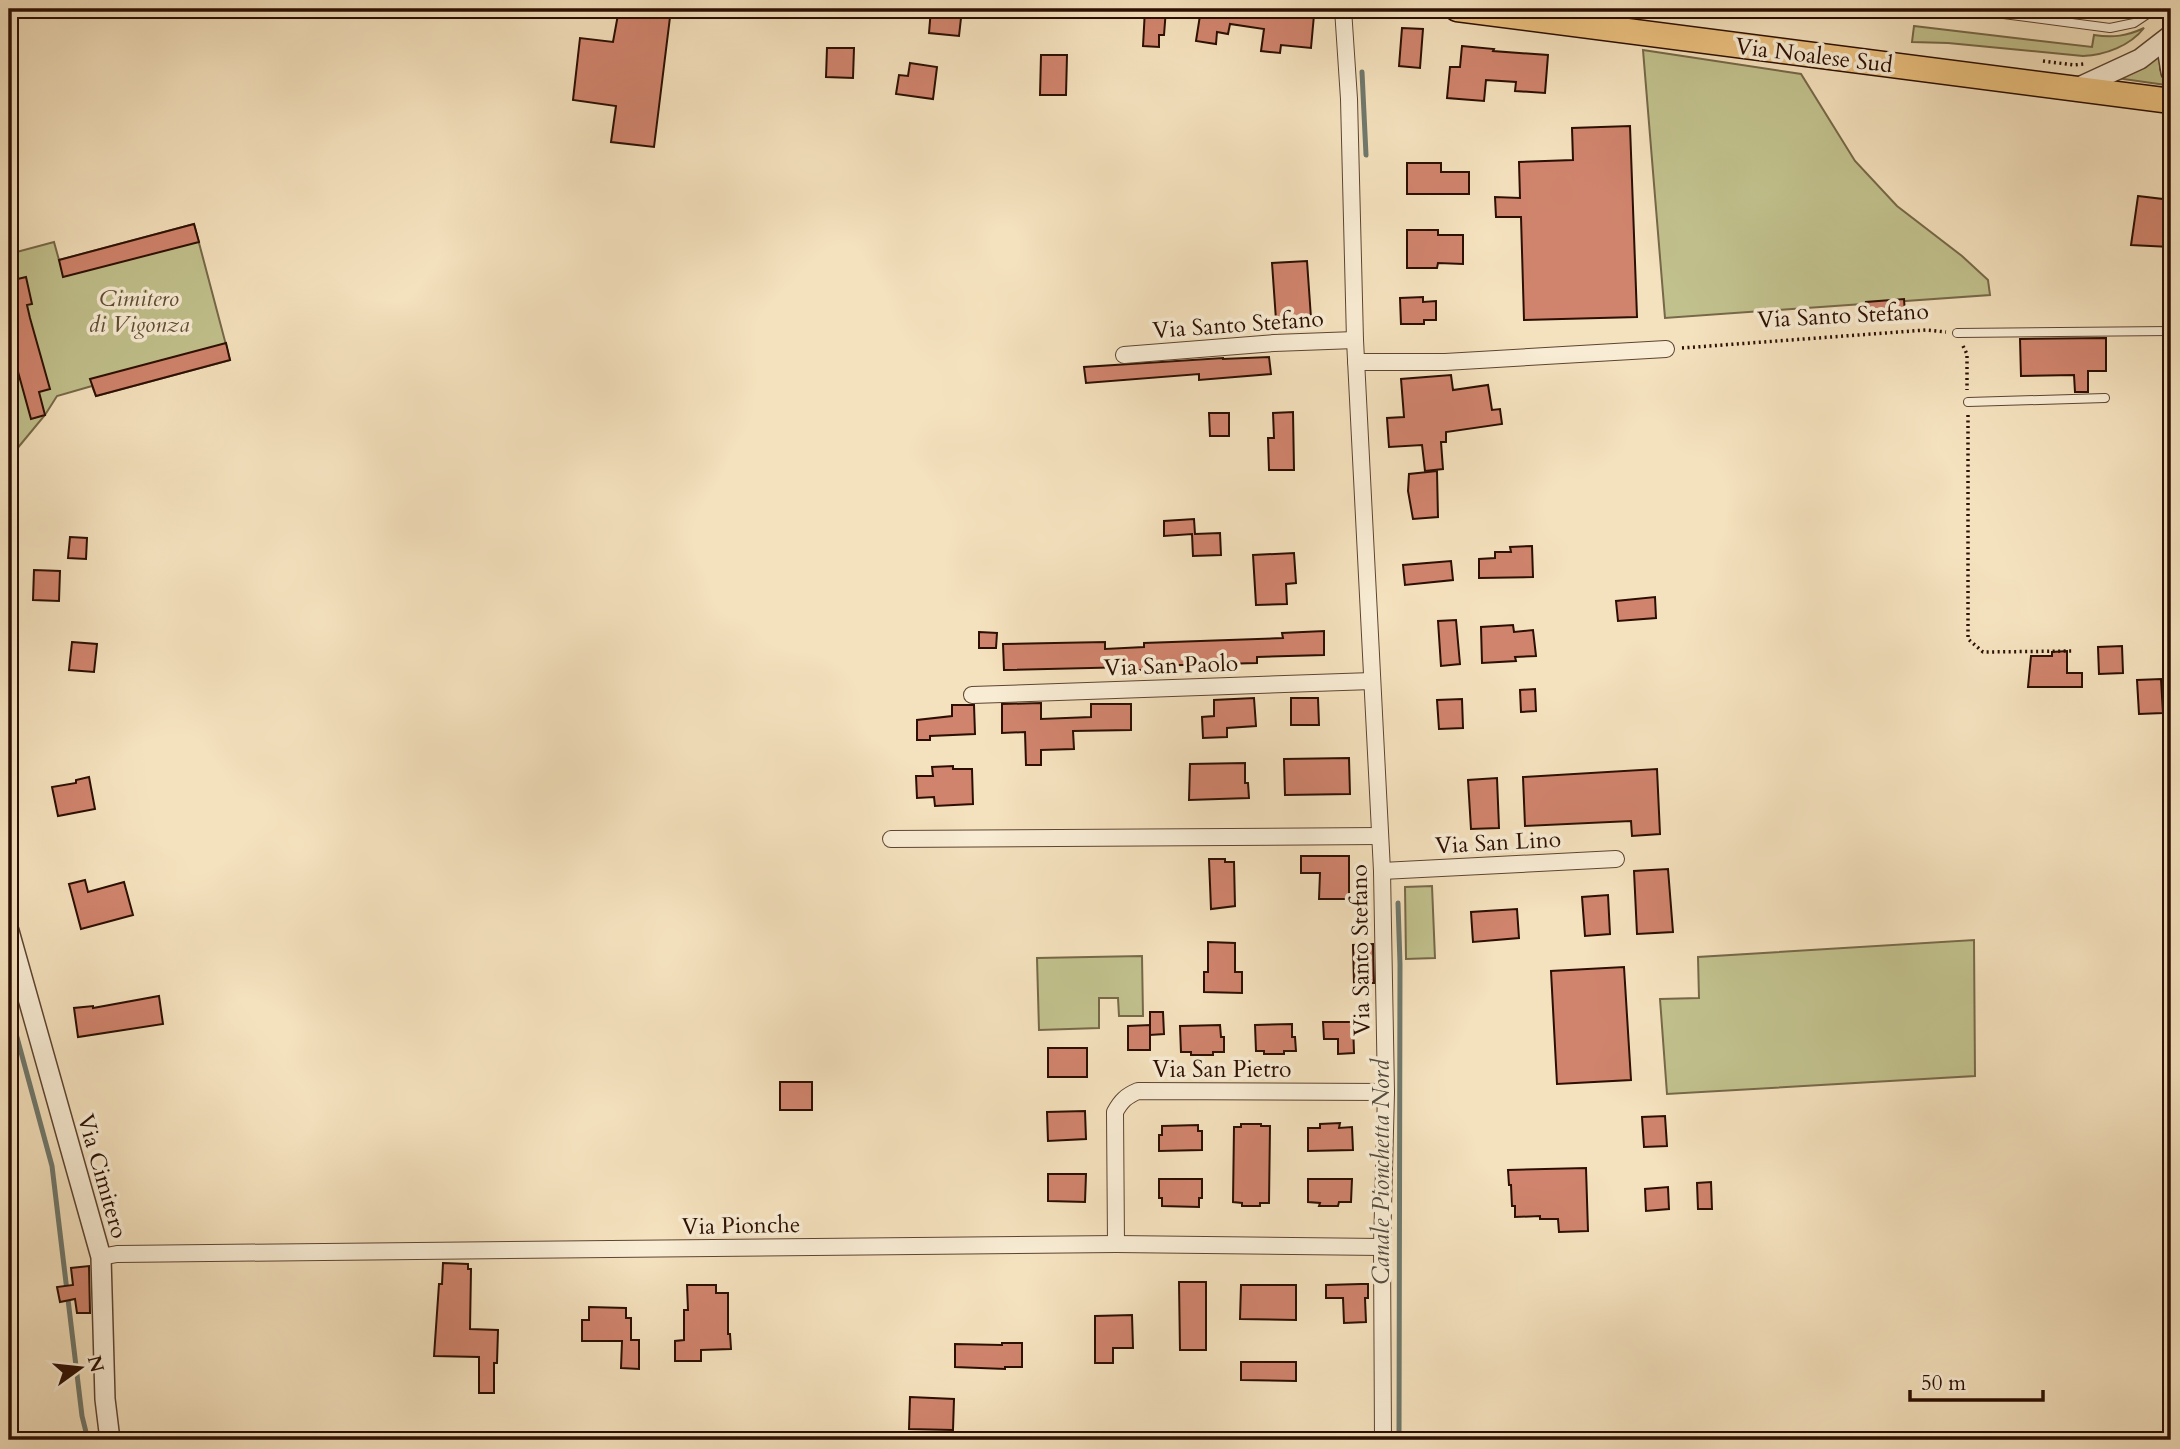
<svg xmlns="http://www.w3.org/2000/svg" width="2180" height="1449" font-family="Cardo,serif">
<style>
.green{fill:#c1c18d;stroke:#766848;stroke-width:2}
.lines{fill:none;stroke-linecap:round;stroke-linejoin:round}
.stream{stroke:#6f786c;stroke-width:5}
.building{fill:#d0846d;stroke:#2c0f02;stroke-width:2}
.service-casing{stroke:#5e4431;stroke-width:10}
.minor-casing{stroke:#5e4431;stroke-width:18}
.tertiary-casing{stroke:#5e4431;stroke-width:22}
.primary-casing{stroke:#2c0f02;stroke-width:27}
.path{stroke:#2c0f02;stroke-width:3.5;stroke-dasharray:2 3.5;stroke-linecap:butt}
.service{stroke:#f8ecd4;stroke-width:8}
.minor{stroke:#f8ecd4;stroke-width:16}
.tertiary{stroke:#f8ecd4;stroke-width:19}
.primary{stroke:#eac07e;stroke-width:24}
.labels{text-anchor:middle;stroke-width:7;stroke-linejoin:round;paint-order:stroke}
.street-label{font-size:23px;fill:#2c0f02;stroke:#f8ecd4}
.park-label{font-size:23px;font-style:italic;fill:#604d33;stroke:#f8ecd4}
.water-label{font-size:24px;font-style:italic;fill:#534c40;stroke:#f8ecd4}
</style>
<rect width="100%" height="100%" fill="#f4e1bd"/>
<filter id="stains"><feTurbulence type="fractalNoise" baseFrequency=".00286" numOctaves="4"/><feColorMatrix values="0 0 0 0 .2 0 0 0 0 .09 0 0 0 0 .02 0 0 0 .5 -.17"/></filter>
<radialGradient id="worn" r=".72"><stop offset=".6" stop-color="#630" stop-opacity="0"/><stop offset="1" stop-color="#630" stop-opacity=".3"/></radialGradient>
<g class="green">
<path d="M 1914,26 L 2092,47 L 2094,35 C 2113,38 2127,36 2144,28 C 2130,46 2105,55 2083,56 L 1948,43 L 1912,42 Z"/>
<polygon points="1643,50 1801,74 1855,161 1897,206 1962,256 1988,280 1990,295 1665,318"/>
<polygon points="2160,52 2160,69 2166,85 2116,78"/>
<polygon points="194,224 230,360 96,396 92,386 57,396 45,415 16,450 9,452 9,254 54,242 59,260"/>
<polygon points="1432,886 1435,958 1406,959 1405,887"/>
<polygon points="1974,940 1975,1076 1667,1094 1660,999 1699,998 1698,957"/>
<polygon points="1142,956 1143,1016 1119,1016 1118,998 1099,998 1099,1028 1039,1030 1037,958"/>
</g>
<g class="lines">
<g class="stream">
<polyline points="1362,72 1366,155"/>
<polyline points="1398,903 1400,964 1399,1440"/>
<polyline points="9,1008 52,1166 82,1416 88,1440"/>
</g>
</g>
<g class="building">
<polygon points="619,9 671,9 654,147 611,142 616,106 573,100 580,38 613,42"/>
<polygon points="931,9 962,9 959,36 929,33"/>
<polygon points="1145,9 1166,9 1164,35 1159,35 1159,47 1143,46"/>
<polygon points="1201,9 1221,11 1221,9 1242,11 1243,9 1284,14 1284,12 1314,15 1311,48 1281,45 1280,53 1261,51 1264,29 1230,24 1228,34 1217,32 1216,44 1196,41"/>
<polygon points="1402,28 1423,29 1420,68 1399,66"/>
<polygon points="1462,46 1494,49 1493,51 1548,55 1545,93 1515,91 1516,82 1486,80 1484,101 1447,98 1450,67 1460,67"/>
<polygon points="827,48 854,48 853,78 826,77"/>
<polygon points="1041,55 1067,55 1066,95 1040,95"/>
<polygon points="910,63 937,67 933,99 896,94 899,75 908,76"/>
<polygon points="1630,126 1637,317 1524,320 1521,217 1496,217 1495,197 1520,198 1519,162 1573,160 1572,128"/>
<polygon points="1407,163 1441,163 1441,172 1469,172 1469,194 1407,194"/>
<polygon points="2138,196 2171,200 2170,247 2131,245"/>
<polygon points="194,224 199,242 63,277 59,260"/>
<polygon points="1407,230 1438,230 1438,235 1463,235 1463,264 1438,263 1437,268 1407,268"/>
<polygon points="1307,261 1311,318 1276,320 1272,263"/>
<polygon points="26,277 32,304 27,305 30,318 50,389 39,392 45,415 31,419 9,339 9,281"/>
<polygon points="1423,297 1423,302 1436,301 1436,320 1424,320 1424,324 1401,324 1400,298"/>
<polygon points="1904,299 1905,313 1868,316 1866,302"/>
<polygon points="2106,338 2106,371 2088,371 2088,392 2075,392 2074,375 2021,376 2020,339"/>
<polygon points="226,343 230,360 96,396 90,379"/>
<polygon points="1269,357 1271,374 1199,380 1199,374 1086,383 1084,367 1223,358 1223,359"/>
<polygon points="1451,375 1453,390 1488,385 1492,410 1500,409 1502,424 1446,432 1446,442 1441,442 1443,469 1425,471 1422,445 1389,447 1387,418 1404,417 1401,379"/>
<polygon points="1293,412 1294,470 1269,470 1268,438 1274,438 1273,413"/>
<polygon points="1209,413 1229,413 1229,436 1210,436"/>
<polygon points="1437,471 1438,517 1413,519 1408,491 1409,474"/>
<polygon points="1194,519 1195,534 1220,533 1221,555 1193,556 1192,534 1164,536 1164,521"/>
<polygon points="70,537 87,538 86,559 68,558"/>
<polygon points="1532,546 1533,577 1479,578 1479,559 1495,558 1495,552 1511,552 1510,547"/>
<polygon points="1294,553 1296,583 1286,584 1287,604 1256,605 1253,555"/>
<polygon points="1451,561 1453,580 1405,585 1403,565"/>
<polygon points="34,570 60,571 59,601 33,600"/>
<polygon points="1655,597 1656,618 1618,621 1616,601"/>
<polygon points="1456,620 1460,664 1441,666 1438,621"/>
<polygon points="1513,625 1514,632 1533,630 1536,656 1515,657 1516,661 1482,663 1481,627"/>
<polygon points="1324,631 1324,655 1257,657 1257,663 1145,666 1145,670 1132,670 1132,667 1004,670 1003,644 1105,642 1105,649 1144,647 1144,643 1283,638 1282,633"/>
<polygon points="979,632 997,633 996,648 979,648"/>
<polygon points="72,642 97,644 94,672 69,670"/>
<polygon points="2122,646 2123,673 2099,674 2098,647"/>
<polygon points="2067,651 2067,673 2082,673 2082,687 2028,687 2031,656 2052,656 2052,652"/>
<polygon points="2161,679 2163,713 2139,714 2137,680"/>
<polygon points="1535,689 1536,711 1521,712 1520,690"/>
<polygon points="1254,698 1256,726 1227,728 1227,737 1203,738 1202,717 1214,716 1214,700"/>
<polygon points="1291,698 1318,698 1319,725 1291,725"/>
<polygon points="1462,699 1463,728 1439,729 1437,700"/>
<polygon points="1041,703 1041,719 1091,717 1091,704 1131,704 1131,730 1073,731 1074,749 1041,750 1041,765 1026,765 1025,732 1002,733 1002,704"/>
<polygon points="952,705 974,705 975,734 930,736 930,740 917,740 917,720 952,716"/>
<polygon points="1349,758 1350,794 1285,795 1284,759"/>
<polygon points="1245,763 1245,783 1248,783 1249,798 1189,800 1190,764"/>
<polygon points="953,766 953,769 972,769 973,804 935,806 934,797 917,798 916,776 933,776 932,767"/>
<polygon points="1657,769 1660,834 1632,836 1631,821 1525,826 1523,777"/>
<polygon points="89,777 95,809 58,816 52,787 76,783 76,780"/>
<polygon points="1497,778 1499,828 1471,829 1468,780"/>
<polygon points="1301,856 1349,856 1349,899 1319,899 1320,873 1301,873"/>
<polygon points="1209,859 1225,859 1225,862 1234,862 1235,906 1211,909"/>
<polygon points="1668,869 1673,932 1637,934 1634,871"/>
<polygon points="85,880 88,892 124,882 133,915 81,929 69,884"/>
<polygon points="1608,895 1610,934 1585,936 1582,897"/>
<polygon points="1517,909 1519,938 1473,942 1471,912"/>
<polygon points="1208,942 1235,943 1235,972 1242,972 1242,993 1204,992 1204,972 1208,972"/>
<polygon points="1373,944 1374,983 1354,983 1353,945"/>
<polygon points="1624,967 1631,1080 1557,1084 1551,971"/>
<polygon points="159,996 163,1024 78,1037 74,1008 93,1006 93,1008"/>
<polygon points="1150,1012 1163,1012 1164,1034 1150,1035"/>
<polygon points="1323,1022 1353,1022 1354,1053 1338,1054 1338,1039 1324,1039"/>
<polygon points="1292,1024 1292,1037 1295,1037 1296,1051 1284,1051 1284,1054 1264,1054 1264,1051 1256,1051 1255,1025"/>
<polygon points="1150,1025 1150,1050 1128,1050 1128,1026"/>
<polygon points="1220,1025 1221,1037 1224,1037 1224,1052 1213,1052 1213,1055 1191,1055 1191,1052 1181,1052 1180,1026"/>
<rect x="1048" y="1048" width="39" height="29"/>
<rect x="780" y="1082" width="32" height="28"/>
<polygon points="1085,1111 1086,1139 1048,1141 1047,1112"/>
<polygon points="1665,1116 1667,1146 1644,1147 1642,1117"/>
<polygon points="1340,1123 1339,1128 1352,1127 1353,1150 1308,1151 1308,1128 1320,1128 1320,1124"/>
<polygon points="1241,1124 1261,1124 1261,1126 1270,1126 1269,1203 1260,1203 1260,1206 1242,1206 1242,1203 1233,1202 1234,1127 1241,1127"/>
<polygon points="1198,1125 1198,1131 1202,1131 1202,1150 1159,1151 1159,1135 1162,1135 1162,1126"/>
<polygon points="1586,1168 1588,1231 1559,1232 1558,1219 1540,1219 1540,1216 1515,1217 1515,1206 1512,1206 1511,1185 1509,1185 1508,1170"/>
<polygon points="1048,1174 1086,1174 1085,1202 1048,1201"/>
<polygon points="1159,1179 1202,1179 1202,1198 1199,1198 1199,1207 1162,1206 1162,1198 1159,1198"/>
<polygon points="1308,1179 1352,1179 1351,1202 1339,1202 1338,1206 1319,1206 1320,1203 1308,1202"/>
<polygon points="1711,1182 1712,1209 1698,1209 1697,1183"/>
<polygon points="1668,1187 1669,1209 1646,1211 1645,1189"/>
<polygon points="443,1263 468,1264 468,1269 471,1269 470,1329 498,1330 497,1363 494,1363 494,1393 479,1393 479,1357 434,1356 439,1284 442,1284"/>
<polygon points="89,1266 90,1313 77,1313 75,1299 60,1302 57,1287 73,1285 71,1268"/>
<polygon points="1179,1282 1206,1282 1206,1350 1180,1350"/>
<polygon points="1361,1284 1368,1284 1368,1298 1365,1298 1366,1322 1344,1323 1343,1298 1326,1298 1326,1285"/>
<polygon points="687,1285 716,1285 716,1293 728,1293 728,1334 730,1334 731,1349 701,1350 701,1361 675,1361 675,1341 684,1340 684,1310 688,1310"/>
<polygon points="1241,1285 1296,1285 1296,1320 1240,1319"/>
<polygon points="589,1307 626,1308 626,1318 631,1318 631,1340 639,1340 639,1369 621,1368 622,1341 582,1341 582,1320 589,1320"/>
<polygon points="1132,1315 1133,1348 1113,1348 1113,1363 1095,1363 1095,1316"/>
<polygon points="1002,1343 1022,1343 1022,1367 1005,1367 1005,1369 955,1367 955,1344 1002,1345"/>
<polygon points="1241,1362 1296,1362 1296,1381 1241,1380"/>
<polygon points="910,1397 954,1399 953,1430 909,1429"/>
</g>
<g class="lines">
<g class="service-casing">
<g id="service">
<polyline points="1965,9 2110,28 2134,23 2155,9"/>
<polyline points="1957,333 2171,331"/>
<polyline points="1968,402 2105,398"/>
</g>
</g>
<g class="minor-casing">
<g id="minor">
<polyline points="1343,9 1349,99 1355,340 1382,871 1386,1092 1382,1247 1383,1440"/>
<polyline points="1124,355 1274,343 1355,340"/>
<polyline points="1356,362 1445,362 1666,349"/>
<polyline points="972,695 1372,681"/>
<polyline points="891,839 1380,836"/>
<polyline points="1382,871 1616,859"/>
<path d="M 1116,1244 L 1115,1112 C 1121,1101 1126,1096 1138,1091 L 1386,1092"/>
<polyline points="101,1257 117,1254 1116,1244 1382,1247"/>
</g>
</g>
<g class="tertiary-casing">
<g id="tertiary">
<polyline points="2171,35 2168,54 2171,72"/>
<polyline points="2075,89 2140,59 2171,35"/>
<polyline points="9,931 101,1257 105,1399 110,1440"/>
</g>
</g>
<g class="primary-casing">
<polyline id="primary" points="1457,9 2171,101"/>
</g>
<g class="path">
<polyline points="2043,61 2074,65 2084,64"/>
<polyline points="1963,346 1967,354 1967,390"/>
<polyline points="1682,348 1926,330 1946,332"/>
<polyline points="1968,415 1968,639 1983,652 2073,651"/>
</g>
<use href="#service" class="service"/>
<use href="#minor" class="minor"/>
<use href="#tertiary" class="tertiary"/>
<use href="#primary" class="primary"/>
</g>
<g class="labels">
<g class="street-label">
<text transform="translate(1814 55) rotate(7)" y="8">Via Noalese Sud</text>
<text transform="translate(1843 315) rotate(-3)" y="8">Via Santo Stefano</text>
<text transform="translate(1238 324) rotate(-4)" y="8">Via Santo Stefano</text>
<text transform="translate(1171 665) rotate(-2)" y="8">Via San Paolo</text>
<text transform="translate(1498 842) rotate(-3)" y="8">Via San Lino</text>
<text transform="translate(1360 950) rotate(-91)" y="8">Via Santo Stefano</text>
<text x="1222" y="1077">Via San Pietro</text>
<text transform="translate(103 1176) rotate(74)" y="8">Via Cimitero</text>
<text transform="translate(741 1225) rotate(-1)" y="8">Via Pionche</text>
</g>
<g class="park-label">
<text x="139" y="306">Cimitero<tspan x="139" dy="26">di Vigonza</tspan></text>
</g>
<g class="water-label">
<text transform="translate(1381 1172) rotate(-90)" y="8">Canale Pionchetta Nord</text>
</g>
</g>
<rect width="2180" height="1449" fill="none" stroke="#f4e1bd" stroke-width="35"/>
<rect x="10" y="10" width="2159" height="1428" fill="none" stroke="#2c0f02" stroke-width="3.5"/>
<rect x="18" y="18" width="2145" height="1414" fill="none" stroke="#2c0f02" stroke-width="2"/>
<g transform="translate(80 1368) rotate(75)" stroke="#f8ecd4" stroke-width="5" paint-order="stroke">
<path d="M0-5L12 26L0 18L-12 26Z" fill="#2c0f02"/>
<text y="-10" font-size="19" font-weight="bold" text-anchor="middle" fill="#2c0f02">N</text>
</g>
<path d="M1910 1390v10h133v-10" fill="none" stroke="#2c0f02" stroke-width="3.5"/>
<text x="1921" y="1390" font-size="21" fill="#2c0f02" stroke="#f8ecd4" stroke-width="5" paint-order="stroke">50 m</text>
<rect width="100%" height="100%" filter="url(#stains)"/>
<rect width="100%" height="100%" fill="url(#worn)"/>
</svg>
